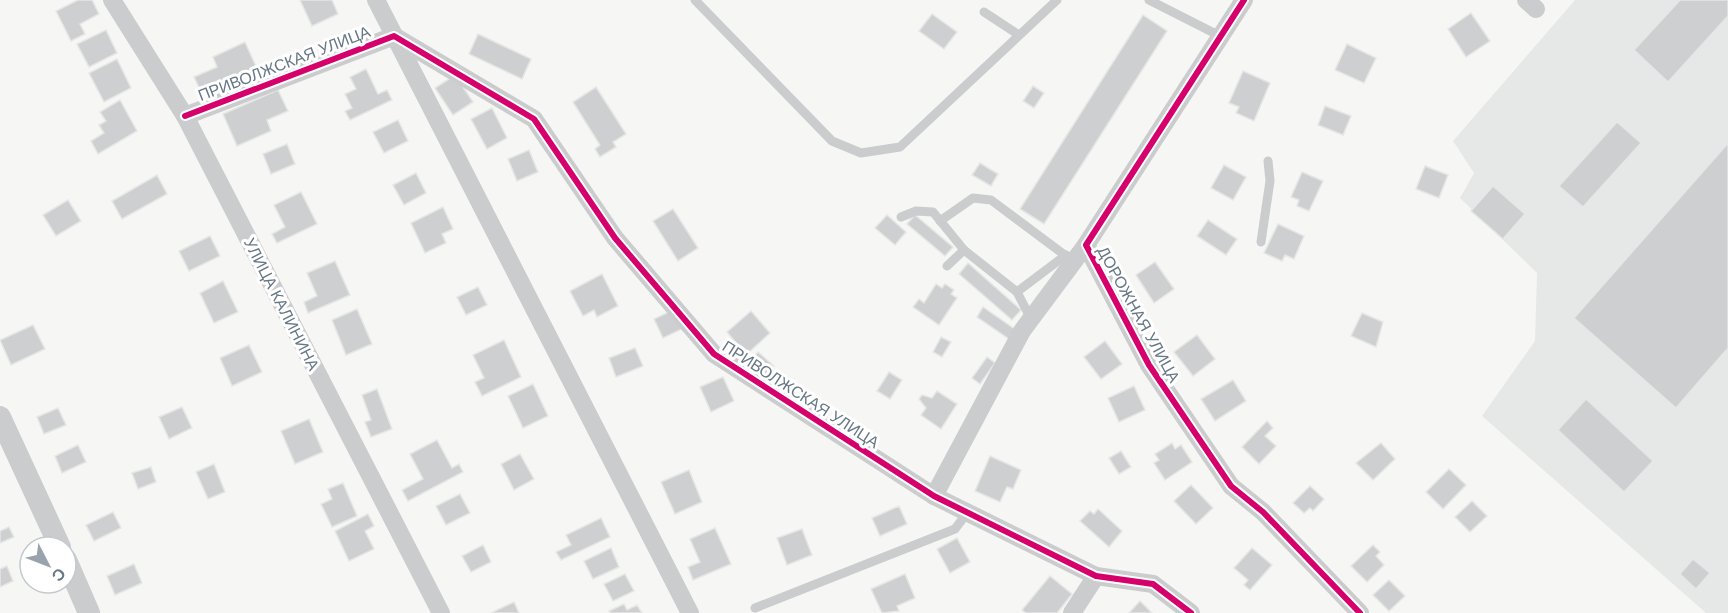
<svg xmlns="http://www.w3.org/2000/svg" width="1728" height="613" font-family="Arial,sans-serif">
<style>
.built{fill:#e6e8e8}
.building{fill:#cdcfd0;stroke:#e6e6e5;stroke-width:1.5}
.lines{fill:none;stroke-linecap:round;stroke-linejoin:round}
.service{stroke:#cbcccd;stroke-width:9}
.minor{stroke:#cbcccd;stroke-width:18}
.tertiary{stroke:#cbcccd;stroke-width:22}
.cycleway-casing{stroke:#fff;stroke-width:10}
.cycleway{stroke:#d6006c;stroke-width:6}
.labels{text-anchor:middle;stroke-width:6;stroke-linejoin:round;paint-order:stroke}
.street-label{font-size:16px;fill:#667786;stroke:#fff}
</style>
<rect width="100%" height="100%" fill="#f6f6f5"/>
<polygon class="built" points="1575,0 1728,0 1728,613 1706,613 1482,416 1535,341 1537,273 1460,198 1474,173 1453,141"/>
<g class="building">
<polygon points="78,0 92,0 99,14 80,24 85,34 71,41 56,11"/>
<polygon points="300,0 332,0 338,14 312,26"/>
<polygon points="1680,0 1728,0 1728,16 1668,82 1634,50"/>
<polygon points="1471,13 1490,41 1466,57 1448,29"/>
<polygon points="932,14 957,32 944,49 919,31"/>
<polygon points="1143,15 1167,31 1044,224 1020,209"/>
<polygon points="106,30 117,53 89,67 77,44"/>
<polygon points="478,34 531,59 522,79 469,54"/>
<polygon points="245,42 258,71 203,96 194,77 217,67 213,57"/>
<polygon points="1347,44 1376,58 1364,83 1335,70"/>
<polygon points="117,59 131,88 104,102 89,73"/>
<polygon points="366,69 378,94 387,90 392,100 350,120 345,111 352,108 345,94 356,89 350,77"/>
<polygon points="1243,71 1270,83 1254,121 1236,113 1239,107 1229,103"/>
<polygon points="455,75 473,102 453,115 435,88"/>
<polygon points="1033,86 1044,93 1034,108 1023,101"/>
<polygon points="596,87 626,134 613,142 616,147 600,157 595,149 600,145 573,102"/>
<polygon points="278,90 288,111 267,120 271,131 237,146 223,114"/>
<polygon points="120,100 137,131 98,154 91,141 104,133 99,125 106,121 100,112"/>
<polygon points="1325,106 1351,116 1343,135 1318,125"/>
<polygon points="492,108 507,138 487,149 471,119"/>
<polygon points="398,120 408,141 384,153 373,132"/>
<polygon points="1617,122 1641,143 1583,207 1559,186"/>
<polygon points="1728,143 1728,348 1676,408 1574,318"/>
<polygon points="287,144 295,164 271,174 263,154"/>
<polygon points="529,150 538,172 517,181 508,159"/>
<polygon points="980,163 998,174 991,186 972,175"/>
<polygon points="1224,165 1246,177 1233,200 1211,188"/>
<polygon points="1425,166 1448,175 1439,198 1416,189"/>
<polygon points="1302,172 1323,181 1309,211 1297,206 1299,200 1291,197"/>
<polygon points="416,173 426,193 404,205 393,185"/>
<polygon points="157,175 167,194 122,219 112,201"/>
<polygon points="1493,186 1525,214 1503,239 1471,211"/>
<polygon points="301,192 317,224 277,243 272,234 285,227 274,205"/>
<polygon points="68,200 81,221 56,236 43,215"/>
<polygon points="443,207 453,229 442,234 446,243 425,253 411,223"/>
<polygon points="673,209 698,248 678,261 653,221"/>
<polygon points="887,215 906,232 895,245 875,228"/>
<polygon points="915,215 953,247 945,256 907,224"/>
<polygon points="1208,220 1237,239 1226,255 1197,236"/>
<polygon points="1278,224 1304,236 1294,259 1285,255 1282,261 1264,253"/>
<polygon points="210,236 220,256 189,271 179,251"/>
<polygon points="335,261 350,295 308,313 304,302 317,296 307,273"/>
<polygon points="1155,262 1174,289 1154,303 1136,275"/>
<polygon points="968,263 1021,310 1012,320 959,274"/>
<polygon points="602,274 618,306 597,317 594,310 583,316 570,291"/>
<polygon points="223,281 238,312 214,323 200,293"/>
<polygon points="936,284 942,288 945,284 954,290 951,294 957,298 939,325 913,307 919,299 924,303"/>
<polygon points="478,287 487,305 466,315 457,297"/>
<polygon points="983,307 1016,330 1009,339 977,317"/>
<polygon points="357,309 372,344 346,355 332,320"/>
<polygon points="673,310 682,329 663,338 654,319"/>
<polygon points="751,311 770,333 746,355 727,332"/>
<polygon points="1362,313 1383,322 1376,347 1351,336"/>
<polygon points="33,325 45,349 11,365 0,340"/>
<polygon points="1197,335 1215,359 1193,376 1174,352"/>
<polygon points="941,337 951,342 942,357 933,352"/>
<polygon points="504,340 521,377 482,396 475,382 484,378 473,355"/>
<polygon points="1105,341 1122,364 1101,379 1084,357"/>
<polygon points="249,345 262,372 232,386 220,358"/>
<polygon points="635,348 643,366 616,377 609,358"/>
<polygon points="758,352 774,366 764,378 748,364"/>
<polygon points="987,357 995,363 980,384 972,378"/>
<polygon points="889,372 902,380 890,399 877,391"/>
<polygon points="723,377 734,401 711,412 700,387"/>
<polygon points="1233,380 1246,401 1215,421 1201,399"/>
<polygon points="533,384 548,416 523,428 508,396"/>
<polygon points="1134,386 1145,410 1119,422 1108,398"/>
<polygon points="377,389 392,429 371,437 365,422 371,420 362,395"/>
<polygon points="937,391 957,404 941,429 921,415 926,408 919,399 922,395 932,398"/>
<polygon points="1586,399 1653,461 1624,492 1558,430"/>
<polygon points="182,407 192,428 169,439 159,417"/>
<polygon points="58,408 66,425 44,434 37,417"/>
<polygon points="309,419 323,452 295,464 281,431"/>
<polygon points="1267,421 1273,428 1265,436 1276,446 1259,464 1242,447"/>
<polygon points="437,440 452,468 459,464 463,472 408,501 402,490 423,479 410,454"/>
<polygon points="1172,443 1175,449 1181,445 1192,462 1165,480 1154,463 1159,460 1155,454"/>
<polygon points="1381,443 1395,459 1373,480 1356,463"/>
<polygon points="78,445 86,462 62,473 55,456"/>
<polygon points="1121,451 1131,467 1119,474 1109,458"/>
<polygon points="520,454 534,479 514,490 501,464"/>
<polygon points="990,456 1021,470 1013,489 1007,487 1000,502 975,491"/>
<polygon points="214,464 225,492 208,499 196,472"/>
<polygon points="151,467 156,482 138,489 132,473"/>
<polygon points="1449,469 1466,485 1443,509 1426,492"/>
<polygon points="689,470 702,502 675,514 661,482"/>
<polygon points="343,483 357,516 332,527 321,504 332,499 328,489"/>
<polygon points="1191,485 1213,508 1196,524 1174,501"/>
<polygon points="1310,486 1324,499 1313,511 1310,508 1304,513 1293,503"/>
<polygon points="460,494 470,513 446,525 436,506"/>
<polygon points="1472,501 1487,516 1470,532 1455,517"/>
<polygon points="899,506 907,524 880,536 872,518"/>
<polygon points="1098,509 1122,531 1109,547 1080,521 1090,511 1094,514"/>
<polygon points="113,512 121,528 94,541 86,525"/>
<polygon points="368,514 374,526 365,531 374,549 349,561 335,531"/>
<polygon points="601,518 610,537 561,560 556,552 571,545 566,535"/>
<polygon points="9,527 14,537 0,543 0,531"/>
<polygon points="715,528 731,564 693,580 688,567 700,562 690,539"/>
<polygon points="802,529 812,555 787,565 777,538"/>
<polygon points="957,538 970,562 950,573 937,549"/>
<polygon points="483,545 491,562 471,572 462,556"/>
<polygon points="1373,545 1380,552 1376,556 1384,565 1367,582 1351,566"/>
<polygon points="611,548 619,567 593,579 584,561"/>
<polygon points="1252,548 1272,565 1250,590 1244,585 1248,580 1234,568"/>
<polygon points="1693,559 1710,573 1696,589 1680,574"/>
<polygon points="134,564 142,583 115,595 107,576"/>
<polygon points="7,566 13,581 0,587 0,569"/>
<polygon points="625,574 634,591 613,601 604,584"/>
<polygon points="905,574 915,598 897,606 899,611 882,613 871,589"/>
<polygon points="1050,576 1072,594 1057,613 1026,613 1022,610"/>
<polygon points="1389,580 1405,596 1389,611 1373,595"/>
<polygon points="1140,601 1152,613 1129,613"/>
<polygon points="514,602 519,613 491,613"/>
<polygon points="624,604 627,610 637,605 642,613 611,613 609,611"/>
</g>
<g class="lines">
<g class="service">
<polyline points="695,0 832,141 861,153 900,147 1057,0"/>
<polyline points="1149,0 1220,36"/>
<polyline points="984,12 1019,35"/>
<polyline points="901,217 916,211 933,212 964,250 1017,292 1031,319"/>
<polyline points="940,221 973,198 991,200 1074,262"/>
<polyline points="1261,242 1270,181 1268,161"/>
<polyline points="947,266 964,250"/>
<polyline points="1017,292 1066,255"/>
<polyline points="755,608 955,529 967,513"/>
</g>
<g class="minor">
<polyline points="112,0 185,116 441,613"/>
<polyline points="376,0 690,613"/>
<polyline points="1244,0 1086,245 1149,365 1231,486 1263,512 1360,613"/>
<polyline points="1526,0 1536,9"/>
<polyline points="185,116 394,36 534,119 615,238 714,354 934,496 1096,576 1153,584 1191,613"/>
<polyline points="934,496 1022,331 1086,245"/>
<polyline points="1072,613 1096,576"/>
</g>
<g class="tertiary">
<polyline points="0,417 60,547"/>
<polyline points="66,560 89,613"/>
</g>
<g class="cycleway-casing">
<g id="cycleway">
<polyline points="1244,0 1086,245 1149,365 1231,486 1263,512 1360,613"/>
<polyline points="185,116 394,36 534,119 615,238 714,354 934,496 1096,576 1153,584 1191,613"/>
</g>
</g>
<use href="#cycleway" class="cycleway"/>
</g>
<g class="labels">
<g class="street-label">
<text transform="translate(284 63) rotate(-21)" y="6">ПРИВОЛЖСКАЯ УЛИЦА</text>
<text transform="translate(282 304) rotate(63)" y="6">УЛИЦА КАЛИНИНА</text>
<text transform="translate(1139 314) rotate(61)" y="6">ДОРОЖНАЯ УЛИЦА</text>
<text transform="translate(801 394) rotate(33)" y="6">ПРИВОЛЖСКАЯ УЛИЦА</text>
</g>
</g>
<g transform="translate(48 565) rotate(132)"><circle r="28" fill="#ffffff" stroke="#c2c9cf" stroke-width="1.5"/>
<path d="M0-4.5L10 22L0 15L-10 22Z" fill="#98a3ad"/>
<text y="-9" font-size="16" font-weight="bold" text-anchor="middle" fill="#667786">С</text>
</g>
</svg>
